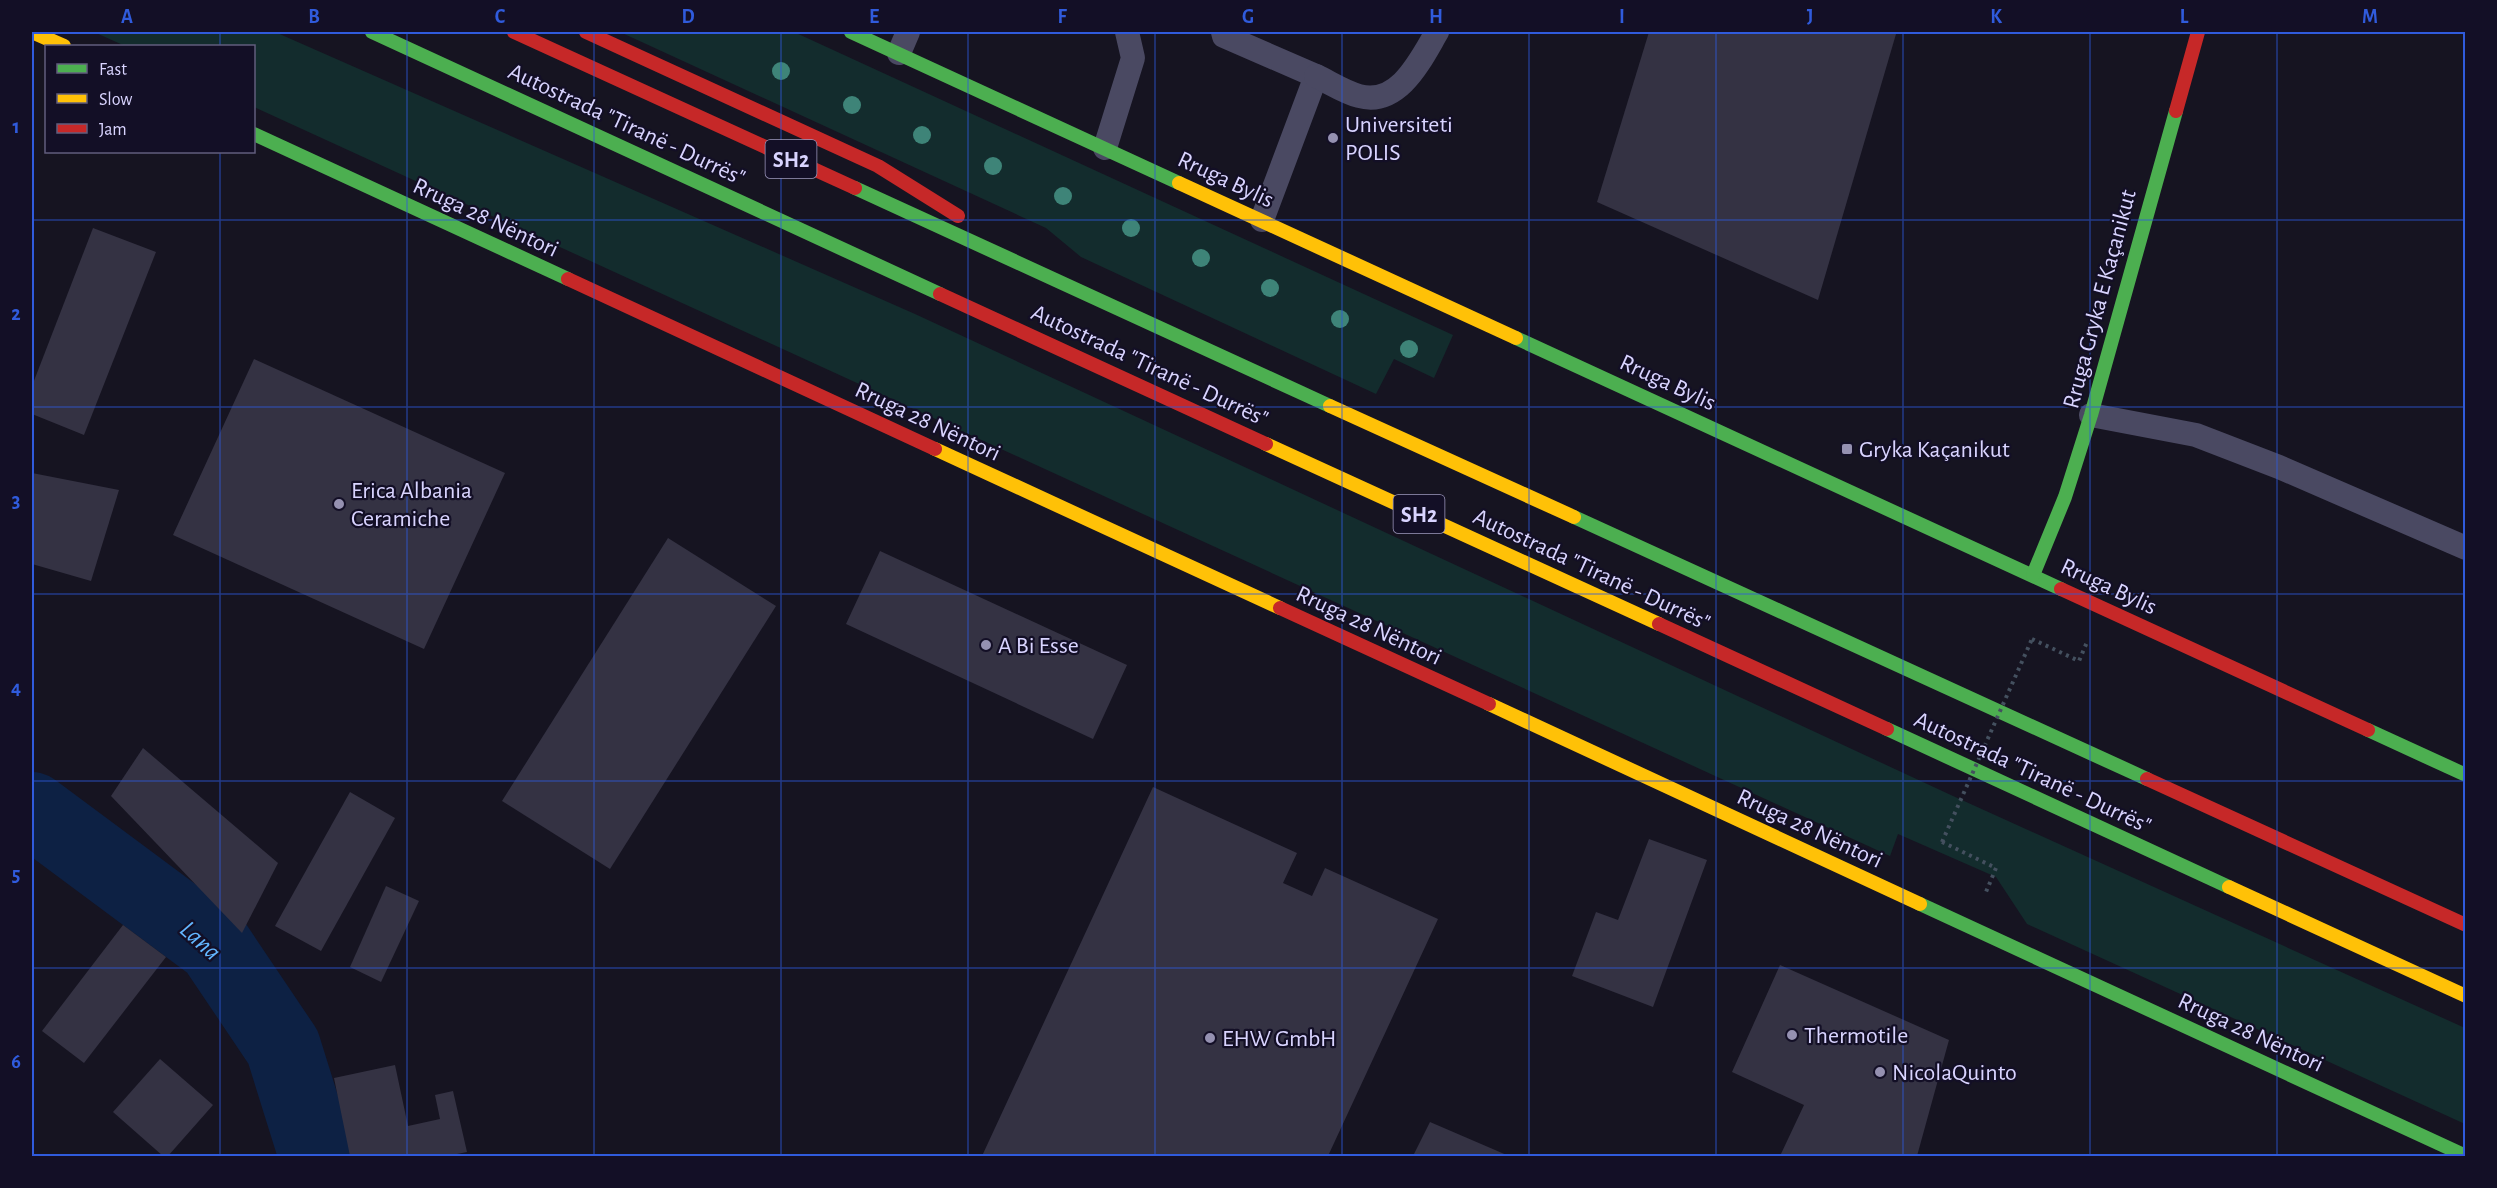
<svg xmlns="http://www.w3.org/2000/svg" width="2497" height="1188" font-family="'Alegreya Sans',sans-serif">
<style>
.green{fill:#132c2d}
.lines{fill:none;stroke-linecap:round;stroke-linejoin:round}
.river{stroke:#0d2144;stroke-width:76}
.building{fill:#343243}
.path{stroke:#44505f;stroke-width:4;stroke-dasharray:3 4.5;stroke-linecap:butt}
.lane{stroke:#4a4962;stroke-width:24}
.fast{stroke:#4caf50;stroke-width:14}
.slow{stroke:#ffc107;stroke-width:14}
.jam{stroke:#c62828;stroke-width:14}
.path-bridge{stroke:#44505f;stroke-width:4;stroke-dasharray:3 4.5;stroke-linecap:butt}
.tree{fill:#3e8478}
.grid{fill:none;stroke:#305bdc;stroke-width:1.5;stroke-opacity:0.55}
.poi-dot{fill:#9591b1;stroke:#130f26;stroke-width:2}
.labels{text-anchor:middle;stroke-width:4.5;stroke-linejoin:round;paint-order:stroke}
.shield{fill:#130f26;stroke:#9e99be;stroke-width:1.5}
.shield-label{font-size:22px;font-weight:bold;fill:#d9d4ff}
.street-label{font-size:24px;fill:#d9d4ff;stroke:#130f26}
.poi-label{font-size:24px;fill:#d9d4ff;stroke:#130f26;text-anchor:start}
.water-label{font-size:26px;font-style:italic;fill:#62b6ff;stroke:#130f26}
.neatline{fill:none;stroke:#305bdc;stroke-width:2}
.grid-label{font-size:20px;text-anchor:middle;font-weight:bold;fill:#305bdc}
</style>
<rect width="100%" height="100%" fill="#161421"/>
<g class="green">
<polygon points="94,32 275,32 915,314 1953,796 2465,1028 2465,1124 2027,924 1996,877 1898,834 1890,856 254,107 254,46 125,46"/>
<polygon points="620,32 794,32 1453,335 1434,378 1394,359 1376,394 1081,257 1046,228"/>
</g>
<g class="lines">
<polyline class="river" points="32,810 215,946 283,1047 317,1156"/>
</g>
<g class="building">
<polygon points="1649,32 1888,32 1896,34 1818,300 1597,202"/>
<polygon points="93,228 156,252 84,435 32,414 32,386"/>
<polygon points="254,359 505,473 424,649 173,535"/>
<polygon points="32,473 119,490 91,581 32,564"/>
<polygon points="668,538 776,606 610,869 502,801"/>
<polygon points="880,551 1127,665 1093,739 846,624"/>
<polygon points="143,748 278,863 242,933 111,796"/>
<polygon points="1153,787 1297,853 1283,883 1312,896 1325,868 1438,919 1328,1156 982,1156"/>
<polygon points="350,792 395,818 321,951 275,926"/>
<polygon points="1649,839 1707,860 1653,1007 1572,976 1596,912 1618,920"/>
<polygon points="386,886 419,901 381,982 350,967"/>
<polygon points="123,925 166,957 84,1063 42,1031"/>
<polygon points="1780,965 1949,1040 1917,1156 1780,1156 1804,1105 1732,1072"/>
<polygon points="160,1059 213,1105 168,1156 163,1156 113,1112"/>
<polygon points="395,1065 408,1126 440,1119 435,1095 453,1091 467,1152 447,1156 350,1156 334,1078"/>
<polygon points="1430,1122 1509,1156 1413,1156"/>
</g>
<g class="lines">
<g class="path">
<polyline points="2032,639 2079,661 2087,642"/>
<polyline points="1942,842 1996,868 1986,892"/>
</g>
<g class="lane">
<polyline points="1223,32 1224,36 1316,76 1262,220"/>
<polyline points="899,53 908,32"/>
<path d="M 1316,76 C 1329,82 1344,92 1359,96 C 1399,107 1421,59 1437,32"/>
<polyline points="1105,148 1133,58 1127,32"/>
<polyline points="2091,415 2196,435 2279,467 2466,548"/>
</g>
<g class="fast">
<polyline points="372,32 940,294"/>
<polyline points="851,32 1179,183"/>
<polyline points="254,134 568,279"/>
<polyline points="855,188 1330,406"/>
<polyline points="1516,338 2061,589"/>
<polyline points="1574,517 2147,779"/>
<polyline points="2033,575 2065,497 2091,415 2176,111"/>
<polyline points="1887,729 2229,887"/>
<polyline points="2368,730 2466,775"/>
<polyline points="1920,904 2466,1156"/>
</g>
<g class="slow">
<polyline points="32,32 64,46"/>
<polyline points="1179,183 1516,338"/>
<polyline points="1330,406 1574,517"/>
<polyline points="1266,444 1659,624"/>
<polyline points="935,449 1280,608"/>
<polyline points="1489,704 1920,904"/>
<polyline points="2229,887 2466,996"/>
</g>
<g class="jam">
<polyline points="514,32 855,188"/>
<polyline points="586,32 878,166 958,216"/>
<polyline points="2176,111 2198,32"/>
<polyline points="568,279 935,449"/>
<polyline points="940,294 1266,444"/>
<polyline points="2061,589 2368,730"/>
<polyline points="1280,608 1489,704"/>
<polyline points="1659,624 1887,729"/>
<polyline points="2147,779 2466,925"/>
</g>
<polyline class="path-bridge" points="1942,842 2032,639"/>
</g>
<g class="tree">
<circle cx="781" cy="71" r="9"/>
<circle cx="852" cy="105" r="9"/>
<circle cx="922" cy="135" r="9"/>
<circle cx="993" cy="166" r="9"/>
<circle cx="1063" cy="196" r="9"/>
<circle cx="1131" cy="228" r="9"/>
<circle cx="1201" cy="258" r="9"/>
<circle cx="1270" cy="288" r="9"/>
<circle cx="1340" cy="319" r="9"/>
<circle cx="1409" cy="349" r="9"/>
</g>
<path class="grid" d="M 220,32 L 220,46M 407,32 L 407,1156M 594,32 L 594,1156M 781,32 L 781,1156M 968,32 L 968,1156M 1155,32 L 1155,1156M 1342,32 L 1342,1156M 1529,32 L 1529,1156M 1716,32 L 1716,1156M 1903,32 L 1903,1156M 2090,32 L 2090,1156M 2277,32 L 2277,1156M 220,152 L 220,1156M 32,220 L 2466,220M 32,407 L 2466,407M 32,594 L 2466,594M 32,781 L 2466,781M 32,968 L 2466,968"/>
<g class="poi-dot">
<circle cx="1333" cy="138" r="6"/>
<rect x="1841" y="443" width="12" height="12" rx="3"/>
<circle cx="339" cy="504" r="6"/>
<circle cx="986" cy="645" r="6"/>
<circle cx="1792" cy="1035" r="6"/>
<circle cx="1210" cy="1038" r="6"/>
<circle cx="1880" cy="1072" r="6"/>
</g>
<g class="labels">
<g class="shield">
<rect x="765.5" y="140" width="51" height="38" rx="4.5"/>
<rect x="1393.5" y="495" width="51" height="38" rx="4.5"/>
</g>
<g class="shield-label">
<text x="791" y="167">SH2</text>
<text x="1419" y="522">SH2</text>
</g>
<g class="street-label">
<text transform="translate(627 124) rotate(25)" y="8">Autostrada "Tiranë - Durrës"</text>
<text transform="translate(1226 179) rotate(25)" y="8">Rruga Bylis</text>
<text transform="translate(486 217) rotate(25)" y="8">Rruga 28 Nëntori</text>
<text transform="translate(2099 299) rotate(-75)" y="8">Rruga Gryka E Kaçanikut</text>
<text transform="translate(1150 365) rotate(25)" y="8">Autostrada "Tiranë - Durrës"</text>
<text transform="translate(1668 382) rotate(25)" y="8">Rruga Bylis</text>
<text transform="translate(928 421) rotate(25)" y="8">Rruga 28 Nëntori</text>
<text transform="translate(1592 569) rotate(25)" y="8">Autostrada "Tiranë - Durrës"</text>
<text transform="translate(2109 586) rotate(25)" y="8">Rruga Bylis</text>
<text transform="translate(1369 625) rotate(25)" y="8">Rruga 28 Nëntori</text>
<text transform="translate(2033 772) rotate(25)" y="8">Autostrada "Tiranë - Durrës"</text>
<text transform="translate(1810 828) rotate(25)" y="8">Rruga 28 Nëntori</text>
<text transform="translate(2251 1032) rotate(25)" y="8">Rruga 28 Nëntori</text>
</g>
<g class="poi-label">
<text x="1345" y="132">Universiteti<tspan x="1345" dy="28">POLIS</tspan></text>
<text x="1859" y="457">Gryka Kaçanikut</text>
<text x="351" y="498">Erica Albania<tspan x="351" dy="28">Ceramiche</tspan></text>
<text x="998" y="653">A Bi Esse</text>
<text x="1804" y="1043">Thermotile</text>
<text x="1222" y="1046">EHW GmbH</text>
<text x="1892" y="1080">NicolaQuinto</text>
</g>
<g class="water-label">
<text transform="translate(201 940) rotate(42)" y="9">Lana</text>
</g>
</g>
<rect width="2497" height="1188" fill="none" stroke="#130f26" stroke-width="66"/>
<rect x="45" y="45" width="210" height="108" fill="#130f26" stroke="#625e7d" stroke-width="1.5"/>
<rect x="57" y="64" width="30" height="9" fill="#4caf50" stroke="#625e7d" stroke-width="1.5"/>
<text x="99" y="75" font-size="18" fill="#d9d4ff">Fast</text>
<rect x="57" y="94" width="30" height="9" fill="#ffc107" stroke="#625e7d" stroke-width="1.5"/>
<text x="99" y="105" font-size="18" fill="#d9d4ff">Slow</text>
<rect x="57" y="124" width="30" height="9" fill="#c62828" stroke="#625e7d" stroke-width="1.5"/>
<text x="99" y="135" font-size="18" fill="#d9d4ff">Jam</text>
<rect x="33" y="33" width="2431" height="1122" class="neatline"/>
<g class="grid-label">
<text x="127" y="23">A</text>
<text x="314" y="23">B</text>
<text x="500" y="23">C</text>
<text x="688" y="23">D</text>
<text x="874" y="23">E</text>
<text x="1062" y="23">F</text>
<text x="1248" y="23">G</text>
<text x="1436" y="23">H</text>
<text x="1622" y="23">I</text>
<text x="1810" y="23">J</text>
<text x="1996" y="23">K</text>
<text x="2184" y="23">L</text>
<text x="2370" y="23">M</text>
<text x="16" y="133">1</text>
<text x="16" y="320">2</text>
<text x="16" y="507">3</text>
<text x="16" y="694">4</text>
<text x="16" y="881">5</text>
<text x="16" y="1068">6</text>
</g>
</svg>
